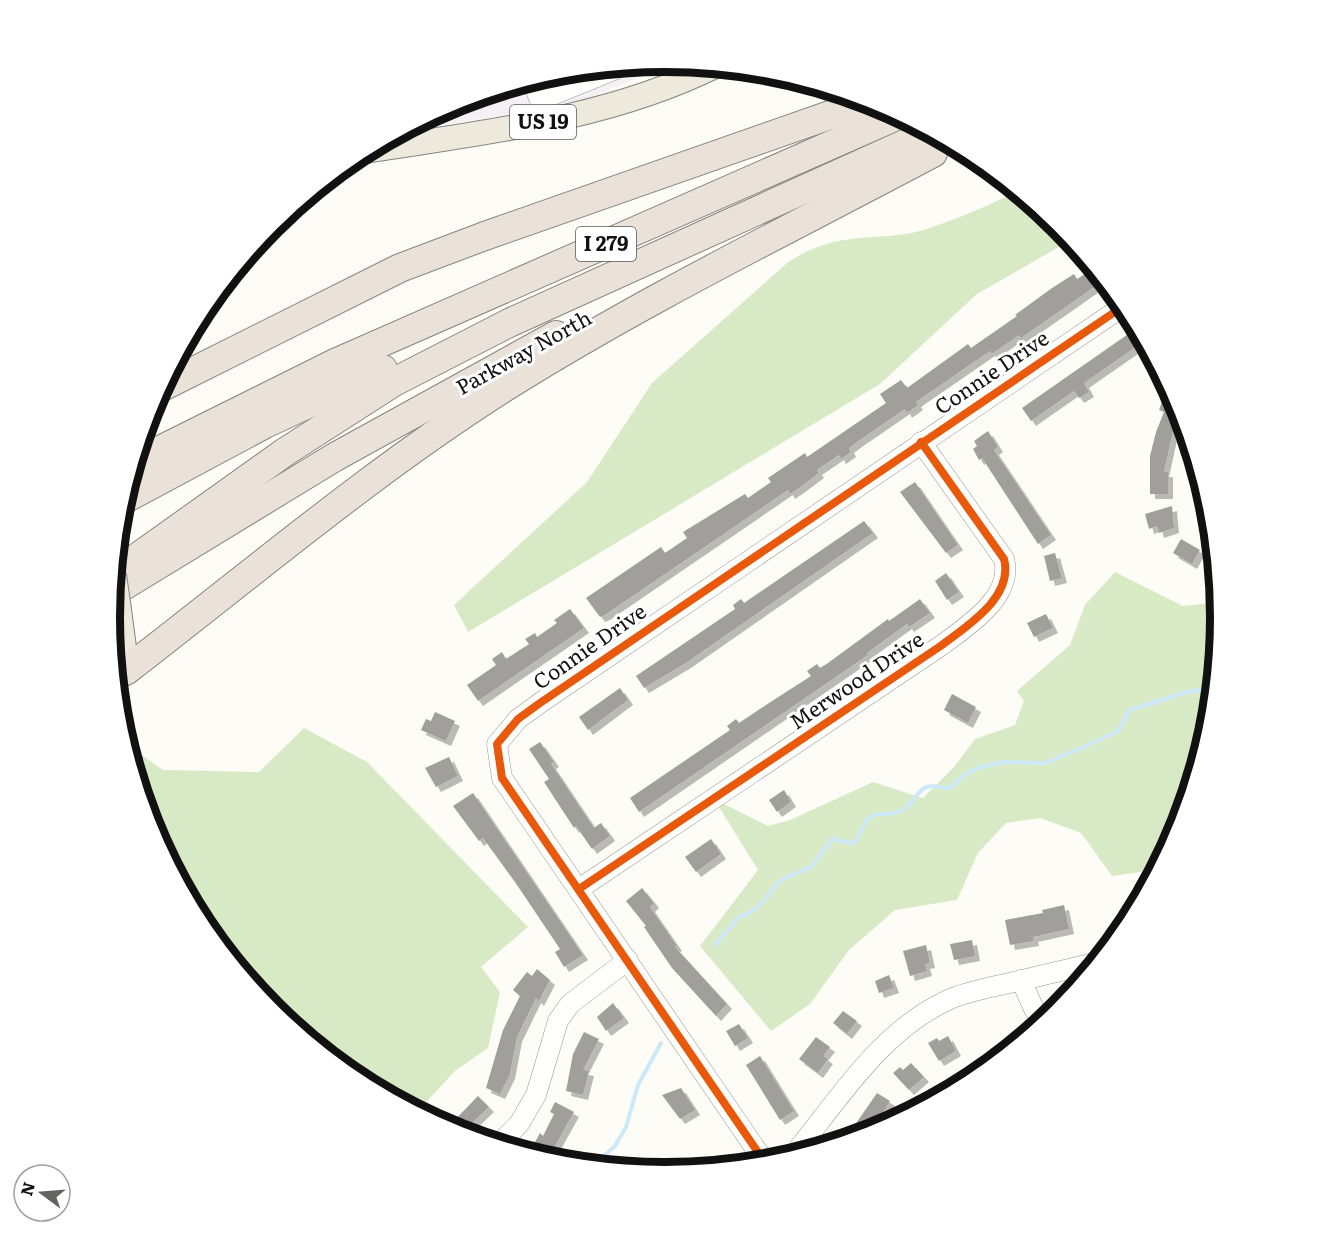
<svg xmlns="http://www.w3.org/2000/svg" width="1331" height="1235" font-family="Literata,serif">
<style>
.industrial{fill:#f5f0f3}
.forest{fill:#d8eac5}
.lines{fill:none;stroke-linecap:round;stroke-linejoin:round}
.stream{stroke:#cde8f7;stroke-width:4}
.building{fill:#a19f9c;filter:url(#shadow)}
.minor-casing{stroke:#979795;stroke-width:21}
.major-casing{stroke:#858482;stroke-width:26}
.highway-casing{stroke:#858482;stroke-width:30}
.minor{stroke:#fffffe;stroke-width:20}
.major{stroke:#ede9dc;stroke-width:24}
.highway{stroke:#eae1d8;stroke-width:28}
.major-bridge-casing{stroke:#858482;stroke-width:26;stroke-linecap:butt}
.major-bridge{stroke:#ede9dc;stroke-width:24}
.cycleway-casing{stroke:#fff;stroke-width:11}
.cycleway{stroke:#e8590c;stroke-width:8}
.labels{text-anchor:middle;stroke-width:6;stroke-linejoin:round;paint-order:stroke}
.shield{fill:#fff;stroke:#585858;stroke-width:1.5}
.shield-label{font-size:20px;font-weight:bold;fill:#111}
.street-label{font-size:21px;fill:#111;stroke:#fff}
.rim{fill:none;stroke:#111;stroke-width:8}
</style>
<defs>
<filter id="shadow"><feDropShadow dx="5" dy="5" stdDeviation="0" flood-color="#0004"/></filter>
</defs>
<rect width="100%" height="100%" fill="#fdfcf7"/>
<polygon class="industrial" points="666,62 675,62 574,104 402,131 453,104 557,72"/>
<g class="forest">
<path d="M 1017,191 L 1059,225 L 1071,240 L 977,294 L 880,384 L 468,632 L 454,605 L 587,482 L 652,383 L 787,263 C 831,234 857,240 906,234 C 933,230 993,204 1017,191 Z"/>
<polygon points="1115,572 1183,606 1220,602 1221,618 1211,726 1179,831 1166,854 1140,872 1112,876 1081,833 1040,818 1006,823 978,853 957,900 895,910 849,950 810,1004 771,1031 700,946 758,870 714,799 768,826 790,820 873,782 923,798 955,766 975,739 1015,725 1024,701 1017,691 1070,645 1085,605"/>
<polygon points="304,728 367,762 528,927 481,967 500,992 488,1048 455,1071 417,1112 356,1080 272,1010 203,926 152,830 126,744 163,770 259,772"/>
</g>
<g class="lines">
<g class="stream">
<path d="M 715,945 L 737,919 L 757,908 L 781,880 L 811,867 L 832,839 L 851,843 L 857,840 C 870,801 881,822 904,809 C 913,804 917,790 927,787 C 935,784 942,789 950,788 L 964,775 L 978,768 L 1002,762 L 1045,763 L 1084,747 L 1118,731 L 1130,710 L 1187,692 L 1215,687"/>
<polyline points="593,1166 615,1146 626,1127 638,1085 661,1043"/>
</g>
</g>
<g class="building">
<polygon points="1088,272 1097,285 1070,304 1021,338 1019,335 992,354 990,351 916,402 918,405 907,413 905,409 857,442 849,448 851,452 841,459 839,455 817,470 819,473 799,488 790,494 788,490 605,615 600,617 586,598 661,547 665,553 687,538 683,532 745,494 748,498 771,482 768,478 805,453 807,457 886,403 880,394 901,380 907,388 968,344 971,348 1017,316 1015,315 1052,288 1074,274 1077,279"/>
<polygon points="1134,330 1143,342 1084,383 1089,392 1079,398 1074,391 1031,421 1022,408"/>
<polygon points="1172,391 1181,411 1173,431 1164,472 1168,472 1168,494 1150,494 1150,456 1156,432 1164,412 1159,410 1163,399 1168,401"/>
<polygon points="988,431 998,447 994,450 1051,535 1038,544 982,458 979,460 973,449 977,446 974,441"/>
<polygon points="915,482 958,545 946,553 900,492"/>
<polygon points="1172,506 1174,528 1159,533 1157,526 1149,529 1145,514"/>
<polygon points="864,521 873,533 686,663 644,688 636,676 735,609 733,605 741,599 744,603"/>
<polygon points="1181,539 1200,550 1192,564 1173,553"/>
<polygon points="1055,553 1062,578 1050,581 1044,556"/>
<polygon points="946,573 959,592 947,600 935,581"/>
<polygon points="920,599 930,613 909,627 907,624 867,653 868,655 639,812 630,798 730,730 727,726 736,719 739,723 769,703 811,676 807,671 817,664 820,668 828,663 888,619 889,621"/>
<polygon points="570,609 584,628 478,701 467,685 496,665 492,659 502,652 506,659 529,644 525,639 535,633 537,637 557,623 554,620"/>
<polygon points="1046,614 1053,628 1034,637 1027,623"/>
<polygon points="620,688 628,700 588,730 579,717"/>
<polygon points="952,694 976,707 968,723 944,710"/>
<polygon points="435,712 455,721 446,741 421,730 426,719 431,721"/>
<polygon points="540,742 554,762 551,764 594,828 601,823 610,836 592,849 576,826 574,828 544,782 549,779 529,749"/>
<polygon points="449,757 458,776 436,787 425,768"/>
<polygon points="784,790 791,802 777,812 769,800"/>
<polygon points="473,793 583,955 564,967 555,952 560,949 515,882 483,838 479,841 453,806"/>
<polygon points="711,839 721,854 696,872 685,857"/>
<polygon points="642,888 654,903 650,907 677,946 675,947 727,1004 716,1016 672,968 644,927 646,926 626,901"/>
<polygon points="1064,905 1069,929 1033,937 1034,941 1010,945 1005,920 1043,913 1042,910"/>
<polygon points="972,940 975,956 954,960 950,944"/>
<polygon points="926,945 930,963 925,964 927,971 910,976 903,951"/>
<polygon points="537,969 550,980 539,1001 536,998 517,1037 510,1074 500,1094 486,1088 503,1030 520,996 513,990 527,972 532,976"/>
<polygon points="889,975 894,988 879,993 875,981"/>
<polygon points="613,1003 624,1018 606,1031 597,1017"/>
<polygon points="843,1011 857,1021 847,1034 833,1023"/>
<polygon points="739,1024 748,1038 735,1046 726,1031"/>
<polygon points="1031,1027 1034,1031 1004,1056 998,1045"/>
<polygon points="584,1032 599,1039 583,1070 589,1071 583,1095 566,1091 573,1054"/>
<polygon points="948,1036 956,1051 939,1061 928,1043 937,1038 939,1041"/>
<polygon points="816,1037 830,1047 823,1056 828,1059 818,1073 799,1059"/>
<polygon points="760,1056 794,1111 780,1120 746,1065"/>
<polygon points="911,1063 924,1077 909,1090 893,1073 900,1067 903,1070"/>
<polygon points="681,1088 695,1110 680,1119 662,1095"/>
<polygon points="877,1093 890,1101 871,1133 843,1142"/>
<polygon points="478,1096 489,1107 461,1134 447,1128"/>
<polygon points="555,1102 574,1112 555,1146 561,1151 552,1161 536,1156 530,1151 540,1133 543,1136 554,1114 550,1112"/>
</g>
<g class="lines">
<g class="minor-casing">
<g id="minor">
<polyline points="532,80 544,111"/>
<polyline points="540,100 626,65"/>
<polyline points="1198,465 1197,470 1207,497"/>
<path d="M 579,889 L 942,645 C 967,626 1014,597 1004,559 L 921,442"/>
<polyline points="1021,980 1034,1009 1045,1022"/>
<polyline points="498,1145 519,1124 536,1095 558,1021 570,1004 628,960"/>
<path d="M 791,1158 C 837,1102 880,1031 948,1000 C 965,992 986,988 1005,984 C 1036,977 1068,969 1099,962"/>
<polyline points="766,1164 502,778 497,744 518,719 540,703 1125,305"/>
</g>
</g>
<g class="major-casing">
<g id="major">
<path d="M 365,151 C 484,132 605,120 715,66"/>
<polyline points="119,610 127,670"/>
</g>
</g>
<g class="highway-casing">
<g id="highway">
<polyline points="162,387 400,268 482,237 870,101"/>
<polyline points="134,463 335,363 899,115"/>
<polyline points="123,500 265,424 383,369"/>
<polyline points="135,559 285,452 394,382 509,323 931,132"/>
<polyline points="112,593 335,457 556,335"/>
<path d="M 115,676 L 127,670 C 253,573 375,469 510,384 C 646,299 792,228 933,153"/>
</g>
</g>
<use href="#minor" class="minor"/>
<use href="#major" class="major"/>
<use href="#highway" class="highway"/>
<g class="major-bridge-casing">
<polyline id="major-bridge" points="114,575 119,610"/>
</g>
<use href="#major-bridge" class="major-bridge"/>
<g class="cycleway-casing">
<g id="cycleway">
<path d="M 579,889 L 942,645 C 967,626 1014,597 1004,559 L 921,442"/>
<polyline points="766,1164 502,778 497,744 518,719 540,703 1125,305"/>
</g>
</g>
<use href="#cycleway" class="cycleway"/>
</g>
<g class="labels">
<g class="shield">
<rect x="510" y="105" width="66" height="34" rx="4.5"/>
<rect x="576" y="227" width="60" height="34" rx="4.5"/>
</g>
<g class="shield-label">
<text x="543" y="129">US 19</text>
<text x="606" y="251">I 279</text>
</g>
<g class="street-label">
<text transform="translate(524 353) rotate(-29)" y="7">Parkway North</text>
<text transform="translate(992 373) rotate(-34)" y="7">Connie Drive</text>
<text transform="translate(590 647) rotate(-35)" y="7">Connie Drive</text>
<text transform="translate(857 681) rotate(-34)" y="7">Merwood Drive</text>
</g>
</g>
<path d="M0 0H1331V1235H0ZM120 617a545 545 0 1 1 1090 0a545 545 0 1 1-1090 0Z" fill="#fff" fill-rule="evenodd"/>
<path class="rim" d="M120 617a545 545 0 1 1 1090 0a545 545 0 1 1-1090 0Z"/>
<g transform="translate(42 1193) rotate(286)"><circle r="28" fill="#ffffff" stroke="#a0a0a0" stroke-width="1.5"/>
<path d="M0-4.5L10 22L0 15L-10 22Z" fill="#646362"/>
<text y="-9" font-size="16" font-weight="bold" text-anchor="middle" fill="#111111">N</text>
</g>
</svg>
